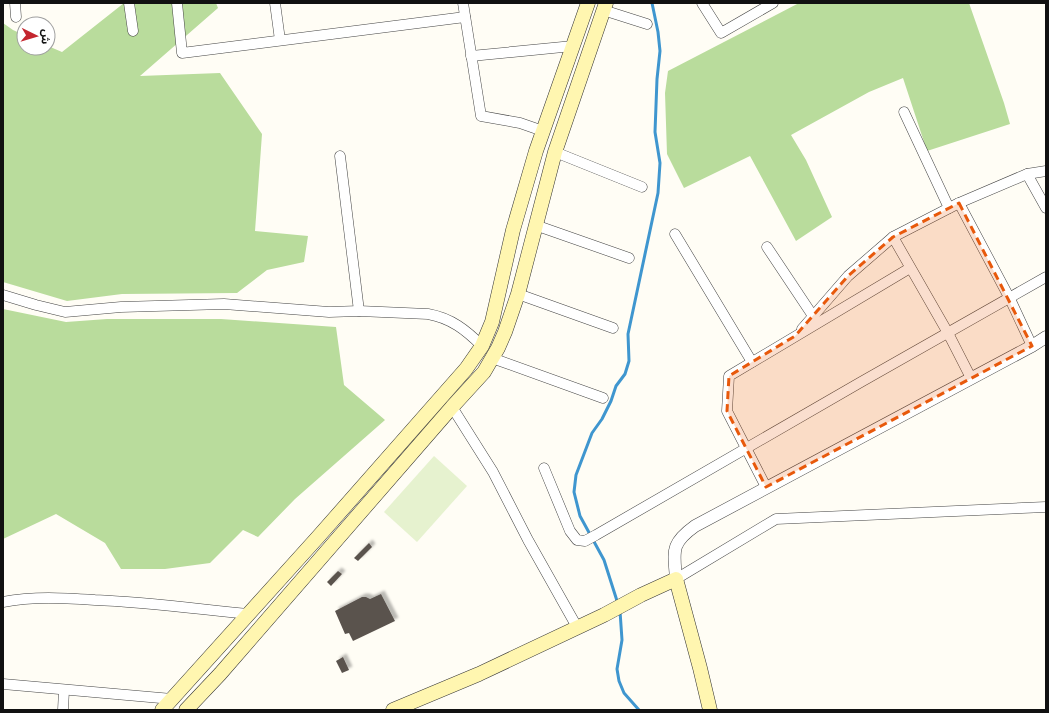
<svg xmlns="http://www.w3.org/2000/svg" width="1049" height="713" font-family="'Libre Baskerville','Noto Sans Arabic',serif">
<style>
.forest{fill:#b9dc9c}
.pitch{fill:#e6f2cf}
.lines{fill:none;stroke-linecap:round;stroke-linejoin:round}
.stream{stroke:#3f96cf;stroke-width:3}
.building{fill:#5a524d;filter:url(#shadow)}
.minor-casing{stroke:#444;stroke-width:11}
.tertiary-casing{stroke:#444;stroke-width:13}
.secondary-casing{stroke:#333;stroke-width:15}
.minor{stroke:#fff;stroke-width:10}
.tertiary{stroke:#fff;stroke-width:12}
.secondary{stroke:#fff6b0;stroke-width:14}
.marked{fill:#e8590c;fill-opacity:0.2;stroke:#e8590c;stroke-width:3;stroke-dasharray:8 5;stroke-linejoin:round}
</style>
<defs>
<filter id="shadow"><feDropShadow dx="3.5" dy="-3.5" stdDeviation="1" flood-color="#0004"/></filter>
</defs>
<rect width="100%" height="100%" fill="#fffdf5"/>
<g class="forest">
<polygon points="124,3 216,3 218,8 140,76 220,73 262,134 255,231 308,236 304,262 267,270 237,293 122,294 67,301 3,282 3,23 13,30 24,35 24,48 48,48 48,46 62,52"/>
<polygon points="799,3 828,4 831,3 969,3 1004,103 1010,124 927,151 903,78 869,92 791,135 806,160 832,217 796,241 750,156 684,188 667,154 665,93 668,71"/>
<polygon points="3,309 66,322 107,319 221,319 336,327 344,385 385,420 295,499 258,537 243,530 210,563 165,569 121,569 105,543 56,514 3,539"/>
</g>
<polygon class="pitch" points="434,456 467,486 417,542 384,512"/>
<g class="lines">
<g class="stream">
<polyline points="618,604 604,560 580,516 574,492 576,475 592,433 602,419 611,401 616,386 625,374 629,361 628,334 658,193 660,163 655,132 657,79 660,51 658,32 652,3"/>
<polyline points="620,611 622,640 617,669 619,681 624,693 639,710"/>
</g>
</g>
<g class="building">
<polygon points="369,543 372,547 358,561 354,558"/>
<polygon points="338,571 342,574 331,586 327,582"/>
<polygon points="381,594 395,621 353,641 349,633 345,634 335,611 362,597 366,597 370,599"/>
<polygon points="343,657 349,670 342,673 336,661"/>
</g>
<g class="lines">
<g class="minor-casing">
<g id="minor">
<polyline points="15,3 16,17"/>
<polyline points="129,3 133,31"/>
<polyline points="177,3 182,53 465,17"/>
<polyline points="275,3 280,40"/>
<polyline points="463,3 481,116 520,123 543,131"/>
<polyline points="702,3 721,33 773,3"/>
<polyline points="603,10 647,24"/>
<polyline points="471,56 573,46"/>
<polyline points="904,112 949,208"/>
<polyline points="555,152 642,187"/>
<polyline points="340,156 359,311"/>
<polyline points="1027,174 1046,208"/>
<polyline points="959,203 1010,299 1032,346"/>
<polyline points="535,225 629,258"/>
<polyline points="675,234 752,362"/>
<polyline points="893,237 948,333 971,378"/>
<polyline points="767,247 813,316"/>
<polyline points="518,294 613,328"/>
<path d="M 3,295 L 36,305 L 65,312 L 121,307 L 224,304 L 329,312 L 359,311 L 428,314 C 451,318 466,330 482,346"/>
<polyline points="802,329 848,276 893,237 959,203 1027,174 1046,171"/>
<polyline points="492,358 603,398"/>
<polyline points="452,407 493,472 528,540 577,627"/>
<polyline points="544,468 570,531 577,540 585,541 596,535 861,382 1046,277"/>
<polyline points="766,487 727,411 729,376 910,268"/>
<polyline points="676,579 776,519 1046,507"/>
<path d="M 3,602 C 33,596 64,598 95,600 C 146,602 197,609 248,614"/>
<polyline points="3,684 172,699"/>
<polyline points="63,710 64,690"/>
</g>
</g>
<g class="tertiary-casing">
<path id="tertiary" d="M 676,579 C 674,551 670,544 695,526 L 1032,346 L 1046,337"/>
</g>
<g class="secondary-casing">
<g id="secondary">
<polyline points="162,710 318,537 466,369 482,346 492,322 513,230 536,151 588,3"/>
<polyline points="186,710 220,674 452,407 484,372 498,348 505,332 518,294 555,152 606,3"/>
<polyline points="393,710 479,674 604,615 641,595 676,579 700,668 710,710"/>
</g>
</g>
<use href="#minor" class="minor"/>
<use href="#tertiary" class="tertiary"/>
<use href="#secondary" class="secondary"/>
</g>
<path class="marked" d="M 959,203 L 1032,346 L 766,487 L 727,411 L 729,376 L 795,336 L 848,276 L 893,237 Z"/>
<rect width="1049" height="713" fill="none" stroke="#111111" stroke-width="8"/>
<g transform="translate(36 36) rotate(95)"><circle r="19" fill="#ffffff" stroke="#a0a0a0"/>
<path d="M0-3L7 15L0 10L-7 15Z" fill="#c4262e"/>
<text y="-6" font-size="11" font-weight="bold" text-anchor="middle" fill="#111111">ش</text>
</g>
</svg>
